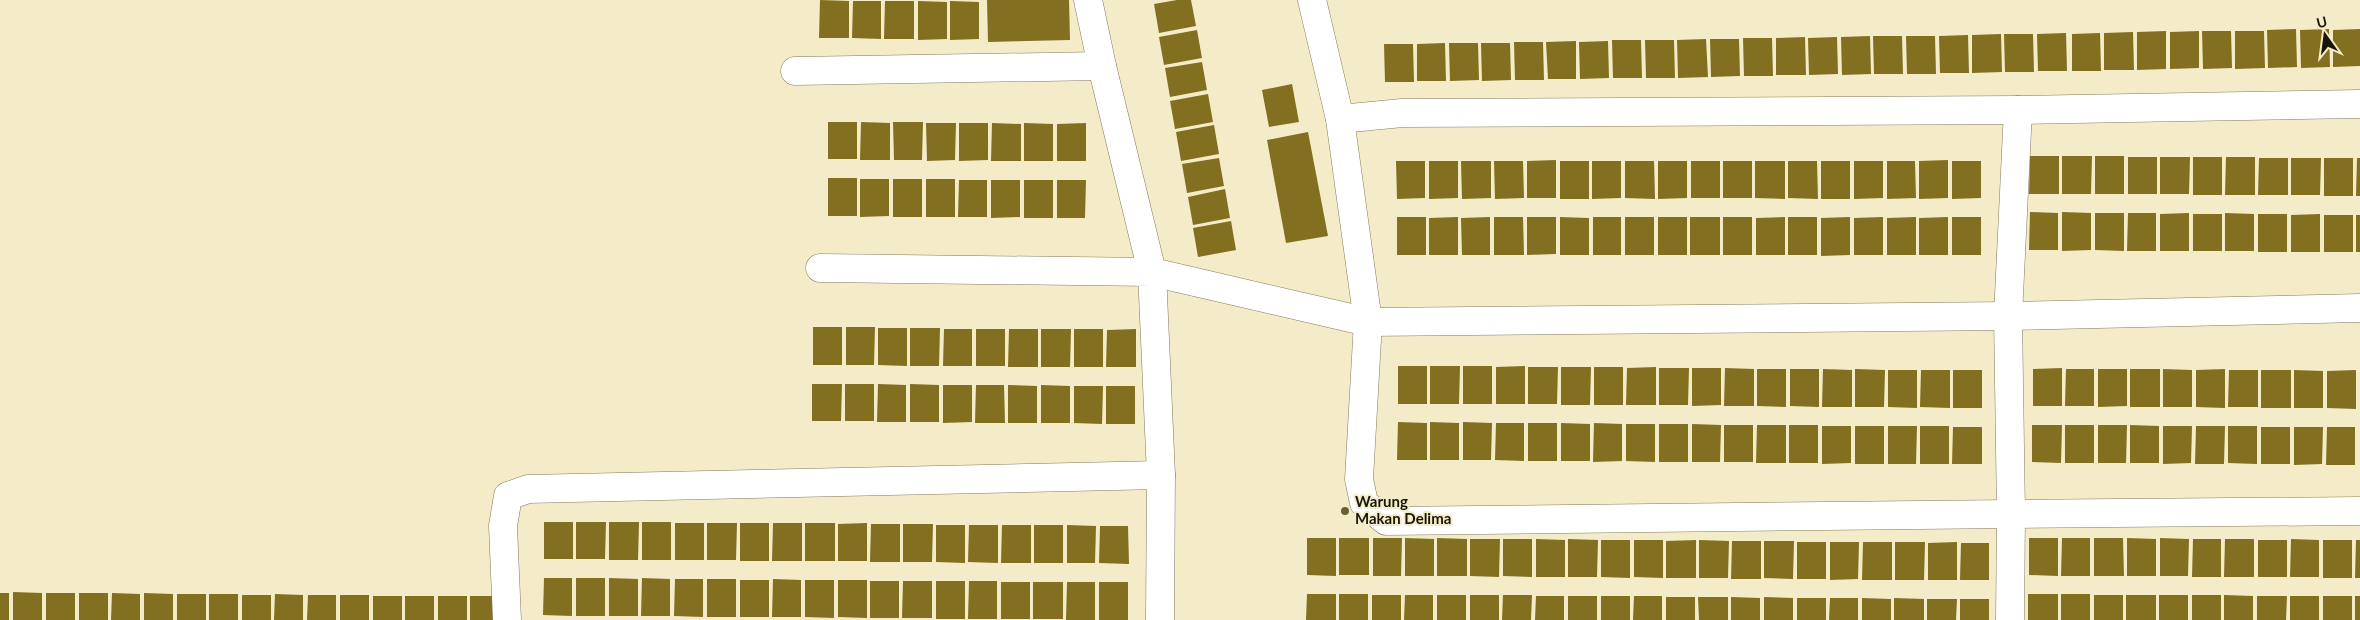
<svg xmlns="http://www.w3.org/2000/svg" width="2360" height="620" font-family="Lato,sans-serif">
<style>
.building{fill:#826f1f}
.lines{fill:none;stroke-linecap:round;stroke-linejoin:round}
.minor-casing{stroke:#837b5b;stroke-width:29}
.minor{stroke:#fff;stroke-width:28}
.poi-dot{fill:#66612e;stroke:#f4ecc9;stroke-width:2}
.labels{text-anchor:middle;stroke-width:4;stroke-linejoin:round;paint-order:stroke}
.poi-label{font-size:15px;font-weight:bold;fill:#191609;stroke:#f4ecc9;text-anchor:start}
</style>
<rect width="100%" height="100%" fill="#f4ecc9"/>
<g class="building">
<polygon points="820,0 849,1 849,38 819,38"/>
<polygon points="987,0 1069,0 1070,40 988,42"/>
<polygon points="1177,0 1191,0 1196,26 1159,33 1154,4"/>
<polygon points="853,1 881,1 881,39 852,38"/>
<polygon points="885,1 914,1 914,39 884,39"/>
<polygon points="918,1 947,2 947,39 918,40"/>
<polygon points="950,1 979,2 979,39 950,40"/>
<polygon points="2296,29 2297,67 2268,68 2267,30"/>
<polygon points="2329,29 2330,67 2301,68 2300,30"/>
<polygon points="2360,29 2360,66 2333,67 2333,30"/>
<polygon points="1197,30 1202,58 1164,65 1159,37"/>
<polygon points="2166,31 2166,69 2137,70 2137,32"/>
<polygon points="2199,31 2199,68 2170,69 2170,32"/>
<polygon points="2202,31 2231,31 2232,68 2203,69"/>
<polygon points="2235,31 2264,31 2265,68 2235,69"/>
<polygon points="2133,32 2134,70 2104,70 2104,33"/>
<polygon points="2066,33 2067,71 2038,71 2037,34"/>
<polygon points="2100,33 2101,71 2072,71 2072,34"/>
<polygon points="2001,34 2002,72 1972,73 1972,35"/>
<polygon points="2004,34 2033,34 2034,72 2005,72"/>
<polygon points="1968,35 1969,73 1940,73 1939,36"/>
<polygon points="1870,36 1871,74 1842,75 1841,37"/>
<polygon points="1873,36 1902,36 1903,74 1874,74"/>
<polygon points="1906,36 1935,36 1936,74 1907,74"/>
<polygon points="1805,37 1806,75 1776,75 1776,38"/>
<polygon points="1837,37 1838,74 1809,75 1808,38"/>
<polygon points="1743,38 1772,38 1773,76 1744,76"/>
<polygon points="1706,39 1708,77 1678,78 1677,40"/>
<polygon points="1710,39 1739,39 1740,76 1711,77"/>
<polygon points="1612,40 1641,40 1642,78 1613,78"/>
<polygon points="1645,40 1674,40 1675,78 1646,78"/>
<polygon points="1576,41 1576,79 1548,79 1546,42"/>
<polygon points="1608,41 1609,78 1580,79 1579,42"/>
<polygon points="1514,42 1543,42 1544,80 1515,80"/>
<polygon points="1445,43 1446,81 1417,81 1417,44"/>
<polygon points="1449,43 1478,43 1479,80 1450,81"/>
<polygon points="1481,43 1510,43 1511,80 1482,81"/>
<polygon points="1384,44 1413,44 1414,82 1385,82"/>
<polygon points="1202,62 1207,90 1170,97 1165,68"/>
<polygon points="1292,84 1299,122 1269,127 1262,90"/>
<polygon points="1208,94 1213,122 1175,129 1170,101"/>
<rect x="828" y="122" width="29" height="37"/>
<polygon points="861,122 890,123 890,160 860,160"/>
<polygon points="893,122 923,122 922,160 894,160"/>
<polygon points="926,123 956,123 955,160 927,161"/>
<polygon points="959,123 988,123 988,160 959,161"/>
<polygon points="992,123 1021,124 1021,161 991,161"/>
<polygon points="1024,123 1053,124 1053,161 1024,161"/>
<polygon points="1086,123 1086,161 1057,161 1057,124"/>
<polygon points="1214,125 1219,154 1181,161 1176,132"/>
<polygon points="1308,132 1328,236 1286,243 1267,140"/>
<polygon points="2030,156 2059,156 2059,194 2029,194"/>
<polygon points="2062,156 2092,156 2091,194 2062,194"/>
<rect x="2095" y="156" width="29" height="38"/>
<rect x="2128" y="157" width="29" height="37"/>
<polygon points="2160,157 2190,157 2189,194 2160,194"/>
<rect x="2193" y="157" width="29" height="38"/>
<polygon points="2226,157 2255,157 2255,195 2225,195"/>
<polygon points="1219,158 1224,186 1187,193 1182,164"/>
<polygon points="2259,158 2288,158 2288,195 2258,195"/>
<polygon points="2291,158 2321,158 2320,195 2291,195"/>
<rect x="2324" y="158" width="29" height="38"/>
<polygon points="2357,158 2360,158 2360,196 2356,196"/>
<polygon points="1556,160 1556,198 1527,198 1527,161"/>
<polygon points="1948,160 1948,198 1919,199 1919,161"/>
<polygon points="1396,161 1425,161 1425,198 1397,199"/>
<polygon points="1429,161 1458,161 1458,198 1429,199"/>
<polygon points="1461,161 1491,161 1491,198 1462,199"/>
<polygon points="1494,161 1523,161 1524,198 1495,199"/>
<rect x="1560" y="161" width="29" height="38"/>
<polygon points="1592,161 1621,161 1621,198 1592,199"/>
<polygon points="1625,161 1654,161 1655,199 1625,198"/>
<polygon points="1658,161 1687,161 1687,198 1658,199"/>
<rect x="1691" y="161" width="29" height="37"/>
<rect x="1723" y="161" width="29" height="37"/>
<polygon points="1755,161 1785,161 1785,199 1755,198"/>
<polygon points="1788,161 1817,161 1818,199 1788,198"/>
<rect x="1821" y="161" width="29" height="38"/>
<polygon points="1854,161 1883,161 1883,198 1854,199"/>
<polygon points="1887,161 1915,161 1916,198 1887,199"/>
<polygon points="1952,161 1981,161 1981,198 1952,199"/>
<rect x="828" y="178" width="29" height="38"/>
<polygon points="860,179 889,179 889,216 860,217"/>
<rect x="893" y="179" width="29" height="38"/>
<rect x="926" y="179" width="29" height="38"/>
<polygon points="959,180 987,180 987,217 958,217"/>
<polygon points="991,180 1020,180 1020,217 991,218"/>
<rect x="1024" y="180" width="29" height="38"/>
<polygon points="1057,180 1086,180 1085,218 1057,218"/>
<polygon points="1225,189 1230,218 1193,225 1188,197"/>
<polygon points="2030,212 2058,213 2058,250 2029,250"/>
<polygon points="2062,212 2091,213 2091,250 2062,251"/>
<polygon points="2095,213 2124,213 2124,251 2095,250"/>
<polygon points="2128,213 2156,213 2156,251 2127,251"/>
<polygon points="2189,213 2189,251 2160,251 2160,214"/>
<polygon points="2225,213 2254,214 2254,251 2225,251"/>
<rect x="2193" y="214" width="29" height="37"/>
<rect x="2258" y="214" width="29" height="38"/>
<polygon points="2320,214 2320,252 2291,252 2291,215"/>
<rect x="2324" y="215" width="29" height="37"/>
<rect x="2356" y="215" width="4" height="37"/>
<rect x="1397" y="217" width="29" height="38"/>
<polygon points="1458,217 1458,255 1429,255 1429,218"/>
<polygon points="1490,217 1490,255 1462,255 1461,218"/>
<polygon points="1494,217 1523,217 1524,255 1494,255"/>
<polygon points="1527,217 1556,217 1556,254 1527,255"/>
<polygon points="1560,217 1589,218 1589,255 1560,255"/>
<rect x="1593" y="217" width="28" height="38"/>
<rect x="1625" y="217" width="29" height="38"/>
<rect x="1658" y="217" width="29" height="38"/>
<rect x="1690" y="217" width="30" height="38"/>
<rect x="1723" y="217" width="29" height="38"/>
<polygon points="1785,217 1785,255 1756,255 1756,218"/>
<rect x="1788" y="217" width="29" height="38"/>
<polygon points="1850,217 1850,255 1821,256 1821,218"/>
<polygon points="1883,217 1883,255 1854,255 1854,218"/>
<polygon points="1916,217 1916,255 1887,255 1887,218"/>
<polygon points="1948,217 1948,255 1919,255 1919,218"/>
<rect x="1952" y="217" width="29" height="38"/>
<polygon points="1231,221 1236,250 1198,257 1193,228"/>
<rect x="813" y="327" width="29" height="38"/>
<polygon points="846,327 875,327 874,365 846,365"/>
<polygon points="878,328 907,328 907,366 878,365"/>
<polygon points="910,328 940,328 939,366 910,366"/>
<polygon points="944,329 972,329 972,366 943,366"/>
<rect x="976" y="329" width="29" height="37"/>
<polygon points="1009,329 1038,329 1038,367 1008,367"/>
<polygon points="1041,329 1071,329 1070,367 1041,367"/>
<rect x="1074" y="329" width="29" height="38"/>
<polygon points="1136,329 1136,367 1106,367 1107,330"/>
<rect x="1398" y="366" width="29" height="38"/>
<polygon points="1430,366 1460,366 1459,404 1430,404"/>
<rect x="1463" y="366" width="29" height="38"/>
<polygon points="1525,366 1525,404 1496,404 1496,367"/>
<polygon points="1528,367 1558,367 1557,404 1528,404"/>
<polygon points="1561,367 1591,367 1590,405 1561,405"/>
<rect x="1594" y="367" width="29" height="38"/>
<polygon points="1656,367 1656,405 1626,405 1627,368"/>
<polygon points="1659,368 1689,368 1688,405 1659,405"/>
<polygon points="1692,368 1721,368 1721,405 1692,406"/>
<polygon points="1725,368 1754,369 1754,406 1724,406"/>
<polygon points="2062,368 2062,406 2033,406 2033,369"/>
<polygon points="1757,369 1786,369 1786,407 1757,406"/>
<polygon points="1790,369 1819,369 1819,407 1790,406"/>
<polygon points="1823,369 1852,370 1852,407 1822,407"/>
<polygon points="1855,369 1885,370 1884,407 1855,407"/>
<polygon points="2066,369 2094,369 2094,406 2065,406"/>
<polygon points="2098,369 2127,369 2127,406 2098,407"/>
<rect x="2130" y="369" width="30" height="38"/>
<polygon points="2163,369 2192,370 2192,407 2163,407"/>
<polygon points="2225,369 2225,408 2196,407 2196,370"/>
<polygon points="1888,370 1917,370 1917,408 1888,407"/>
<polygon points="1921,370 1950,370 1950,408 1920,407"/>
<rect x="1953" y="370" width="29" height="38"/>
<polygon points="2229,370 2258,370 2258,407 2228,407"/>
<rect x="2261" y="370" width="30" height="38"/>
<polygon points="2294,370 2323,371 2323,408 2294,408"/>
<polygon points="2356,370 2356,409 2327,408 2327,371"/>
<polygon points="812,384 842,384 841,421 812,421"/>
<rect x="845" y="384" width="29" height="37"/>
<polygon points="878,384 906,385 906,422 877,422"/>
<polygon points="910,384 939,385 939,422 910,422"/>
<polygon points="943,385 972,385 972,422 943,423"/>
<polygon points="976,385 1004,385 1005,423 975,423"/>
<polygon points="1008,385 1037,386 1037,423 1008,423"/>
<polygon points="1041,385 1070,386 1070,423 1041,423"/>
<polygon points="1074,386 1103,386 1102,424 1074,423"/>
<rect x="1106" y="386" width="29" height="38"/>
<polygon points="1398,422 1427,423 1427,460 1397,460"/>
<polygon points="1430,422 1459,423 1459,460 1430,460"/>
<polygon points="1463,422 1492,423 1491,460 1463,460"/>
<polygon points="1496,423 1524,423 1524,461 1495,460"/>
<rect x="1528" y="423" width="29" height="38"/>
<polygon points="1561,423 1590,424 1590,461 1561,461"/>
<polygon points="1594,423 1622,424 1622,461 1593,462"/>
<polygon points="1626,424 1655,424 1655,462 1626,461"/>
<rect x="1659" y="424" width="29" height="38"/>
<polygon points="1692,424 1721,425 1720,462 1692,462"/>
<rect x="1724" y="425" width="29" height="37"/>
<polygon points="1757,425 1786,425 1786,463 1756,463"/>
<rect x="1789" y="425" width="29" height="38"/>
<polygon points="2032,425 2062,425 2061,463 2032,462"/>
<rect x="2065" y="425" width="29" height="38"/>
<polygon points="2098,425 2127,425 2126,463 2098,463"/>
<polygon points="2130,425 2159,426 2159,463 2130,463"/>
<polygon points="1822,426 1851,426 1851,463 1822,464"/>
<rect x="1855" y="426" width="29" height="38"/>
<polygon points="1888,426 1917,426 1916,464 1888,464"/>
<rect x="1920" y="426" width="29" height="38"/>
<polygon points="2163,426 2192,426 2191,463 2163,464"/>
<polygon points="2196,426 2225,426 2224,464 2195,464"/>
<polygon points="2228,426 2257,426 2257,464 2228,463"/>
<polygon points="1953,427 1982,427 1982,464 1952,464"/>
<rect x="2261" y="427" width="29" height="37"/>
<polygon points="2294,427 2323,427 2322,464 2294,465"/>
<polygon points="2327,427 2355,427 2355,465 2326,465"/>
<rect x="544" y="522" width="29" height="37"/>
<polygon points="576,522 606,522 605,559 576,559"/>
<polygon points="609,522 639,522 638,560 609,560"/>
<rect x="642" y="522" width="29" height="38"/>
<rect x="675" y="523" width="29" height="37"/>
<polygon points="707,523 737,523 736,560 707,560"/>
<rect x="740" y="523" width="29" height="38"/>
<polygon points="773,523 802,523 802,561 772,561"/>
<rect x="805" y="523" width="30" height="38"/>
<polygon points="867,523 867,561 838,561 838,524"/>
<polygon points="871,524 900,524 900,562 870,562"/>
<polygon points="903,524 933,524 932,562 903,562"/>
<polygon points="936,525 965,525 965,563 936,562"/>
<polygon points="969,525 998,525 998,563 968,562"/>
<polygon points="1002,525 1031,525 1031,563 1001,563"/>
<rect x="1034" y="525" width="29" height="38"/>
<polygon points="1067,525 1096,526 1095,563 1067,563"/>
<polygon points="1100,526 1128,526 1129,564 1099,563"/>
<polygon points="1307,538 1336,538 1336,576 1307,575"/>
<rect x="1339" y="538" width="30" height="37"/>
<polygon points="1373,538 1402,538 1401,576 1373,576"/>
<polygon points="1405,538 1434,539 1434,576 1405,576"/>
<polygon points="1437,538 1467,539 1467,576 1437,576"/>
<polygon points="2029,538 2058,538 2058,576 2029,575"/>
<polygon points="2062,538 2090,538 2090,576 2061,576"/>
<polygon points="2094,538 2123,538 2124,576 2094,576"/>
<polygon points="2127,538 2156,539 2156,576 2127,576"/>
<polygon points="2160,538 2189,539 2188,576 2160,576"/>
<polygon points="1470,539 1500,539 1499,577 1470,576"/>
<polygon points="1503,539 1532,539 1532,577 1503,576"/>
<polygon points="1536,539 1565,540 1565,577 1536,577"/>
<polygon points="1568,539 1598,540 1597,577 1568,577"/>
<polygon points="2193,539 2221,539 2221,577 2192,577"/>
<polygon points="2225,539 2254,539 2254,577 2224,577"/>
<polygon points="2291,539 2319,540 2319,577 2290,577"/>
<polygon points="1601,540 1630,540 1630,578 1601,577"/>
<polygon points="1634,540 1663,540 1663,578 1634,577"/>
<polygon points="1696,540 1696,578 1666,578 1666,541"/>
<polygon points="1699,540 1729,541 1728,578 1699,578"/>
<rect x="2258" y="540" width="29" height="37"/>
<rect x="2323" y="540" width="29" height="38"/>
<polygon points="2356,540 2360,540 2360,578 2355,578"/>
<polygon points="1732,541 1761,541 1761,579 1731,579"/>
<polygon points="1764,541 1794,541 1793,579 1764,578"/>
<rect x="1797" y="542" width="29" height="37"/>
<polygon points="1830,542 1859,542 1858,579 1830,580"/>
<polygon points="1863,542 1892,542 1892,580 1862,580"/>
<polygon points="1895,542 1925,542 1924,580 1895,580"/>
<polygon points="1957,542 1957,580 1928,580 1928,543"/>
<polygon points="1961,543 1989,543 1989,580 1960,580"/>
<polygon points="544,578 572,578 572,616 543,615"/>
<rect x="576" y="578" width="29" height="38"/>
<polygon points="609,578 638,579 638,616 609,616"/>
<polygon points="642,578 670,579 670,616 641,616"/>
<polygon points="675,579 703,579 703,617 674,616"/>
<rect x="707" y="579" width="29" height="38"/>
<polygon points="773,579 801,580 801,617 772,617"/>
<rect x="740" y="580" width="29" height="37"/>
<polygon points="805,580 834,580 834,618 805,617"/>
<polygon points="838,580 867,580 867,618 838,617"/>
<rect x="870" y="581" width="29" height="37"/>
<polygon points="903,581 932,581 932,618 902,618"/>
<rect x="936" y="581" width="29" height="38"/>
<polygon points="969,581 997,581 997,619 968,619"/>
<rect x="1001" y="582" width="29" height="37"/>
<rect x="1033" y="582" width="30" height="37"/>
<polygon points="1067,582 1095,582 1095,620 1066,620"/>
<rect x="1099" y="582" width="29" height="38"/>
<polygon points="13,592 42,593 42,620 13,620"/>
<rect x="0" y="593" width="9" height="27"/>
<rect x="46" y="593" width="29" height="27"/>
<rect x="79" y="593" width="29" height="27"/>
<polygon points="112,593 140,594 140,620 111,620"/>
<polygon points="144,593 173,594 173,620 144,620"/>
<rect x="177" y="594" width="29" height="26"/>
<rect x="209" y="594" width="29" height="26"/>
<polygon points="275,594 303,595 303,620 274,620"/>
<polygon points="1307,594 1336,594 1336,620 1306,620"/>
<rect x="1339" y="594" width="29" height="26"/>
<rect x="2028" y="594" width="30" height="26"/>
<rect x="2061" y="594" width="29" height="26"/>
<rect x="242" y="595" width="29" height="25"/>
<polygon points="308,595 336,595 336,620 307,620"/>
<rect x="340" y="595" width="29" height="25"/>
<rect x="1372" y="595" width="29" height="25"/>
<polygon points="1405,595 1433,595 1433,620 1404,620"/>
<rect x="1437" y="595" width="29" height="25"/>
<rect x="1470" y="595" width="29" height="25"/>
<polygon points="1503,595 1532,595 1531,620 1502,620"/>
<rect x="2094" y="595" width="29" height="25"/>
<rect x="2126" y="595" width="30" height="25"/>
<rect x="2159" y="595" width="29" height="25"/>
<rect x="2192" y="595" width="29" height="25"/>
<polygon points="2224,595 2253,596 2253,620 2224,620"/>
<rect x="373" y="596" width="29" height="24"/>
<rect x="405" y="596" width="29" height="24"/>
<rect x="438" y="596" width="29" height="24"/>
<polygon points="470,596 500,596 499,620 470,620"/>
<polygon points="1536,596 1564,596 1564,620 1535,620"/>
<rect x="1568" y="596" width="29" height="24"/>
<rect x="1601" y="596" width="29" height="24"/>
<polygon points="1634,596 1662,596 1662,620 1633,620"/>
<polygon points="2257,596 2287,596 2286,620 2257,620"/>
<rect x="2290" y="596" width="29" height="24"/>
<rect x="2323" y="596" width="29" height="24"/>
<rect x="2355" y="596" width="5" height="24"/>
<rect x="1666" y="597" width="29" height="23"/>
<polygon points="1698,597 1728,597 1728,620 1699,620"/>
<polygon points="1731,597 1760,598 1760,620 1731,620"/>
<polygon points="1764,597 1793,598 1793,620 1764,620"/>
<rect x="1797" y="598" width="29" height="22"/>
<polygon points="1830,598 1858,598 1858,620 1829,620"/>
<polygon points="1862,598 1891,599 1891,620 1862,620"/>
<polygon points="1894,598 1924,599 1924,620 1894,620"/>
<polygon points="1927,599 1957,599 1956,620 1927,620"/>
<rect x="1960" y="599" width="29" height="21"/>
</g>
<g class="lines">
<g class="minor-casing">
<g id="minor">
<polyline points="1088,0 1102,66 1152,272 1368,322 2008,316 2360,308"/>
<polyline points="1312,0 1340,119 1368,322 1359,479 1364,503 1386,521 2011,514 2010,620"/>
<polyline points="795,71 1102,66"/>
<polyline points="2018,110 2008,316 2011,514 2360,511"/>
<polyline points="1340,119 1402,113 2018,110 2360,104"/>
<polyline points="820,268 1152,272 1161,475 1160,620"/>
<polyline points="507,620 503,526 508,496 528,489 1161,475"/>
</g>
</g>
<use href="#minor" class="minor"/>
</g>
<circle class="poi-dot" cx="1345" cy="511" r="5"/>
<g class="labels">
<g class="poi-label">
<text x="1355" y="507">Warung<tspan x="1355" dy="17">Makan Delima</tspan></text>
</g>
</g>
<g transform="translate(2325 35) rotate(346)" stroke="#f4ecc9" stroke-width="4" paint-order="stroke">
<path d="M0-4L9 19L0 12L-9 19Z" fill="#191609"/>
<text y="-8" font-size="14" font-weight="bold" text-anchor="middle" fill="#191609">U</text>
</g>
</svg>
